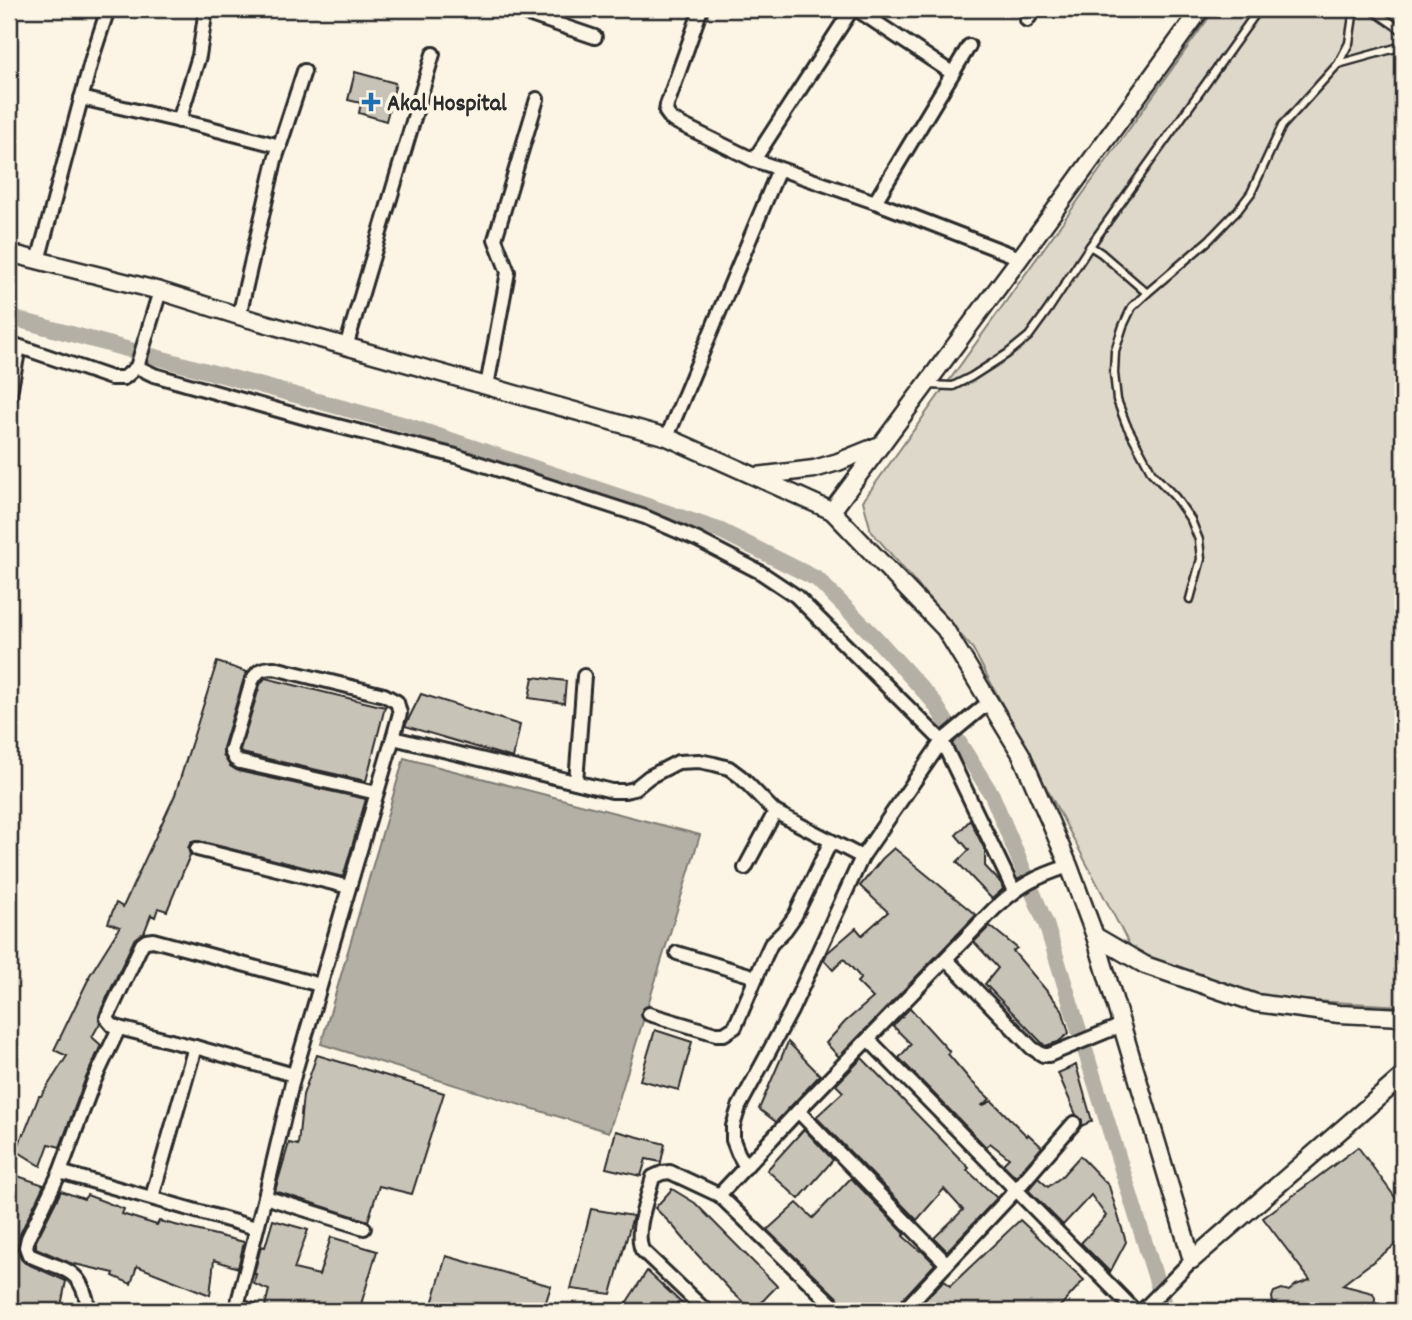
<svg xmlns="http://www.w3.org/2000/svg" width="1412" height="1320" font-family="Dekko,sans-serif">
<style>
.green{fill:#ded8ca;stroke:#84827a;stroke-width:2}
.water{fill:#b4b0a5;stroke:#7d7b74;stroke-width:2}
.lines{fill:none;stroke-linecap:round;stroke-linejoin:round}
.canal{stroke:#b4b0a5;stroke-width:16}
.building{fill:#c8c3b7;stroke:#2b2b2b;stroke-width:2}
.service-casing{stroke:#2b2b2b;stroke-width:11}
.minor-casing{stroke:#2b2b2b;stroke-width:18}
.tertiary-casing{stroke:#2b2b2b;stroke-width:21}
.service{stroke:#fcf5e5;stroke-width:6}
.minor{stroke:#fcf5e5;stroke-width:12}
.tertiary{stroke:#fcf5e5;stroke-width:16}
.poi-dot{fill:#1f6fb2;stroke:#fcf5e5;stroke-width:2.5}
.labels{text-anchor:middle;stroke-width:7;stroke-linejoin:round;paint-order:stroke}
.poi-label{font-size:24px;font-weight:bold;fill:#2b2b2b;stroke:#fcf5e5;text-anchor:start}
</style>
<rect width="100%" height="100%" fill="#fcf5e5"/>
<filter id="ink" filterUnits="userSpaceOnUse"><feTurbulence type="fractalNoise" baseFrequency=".0143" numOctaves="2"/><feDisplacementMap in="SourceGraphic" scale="14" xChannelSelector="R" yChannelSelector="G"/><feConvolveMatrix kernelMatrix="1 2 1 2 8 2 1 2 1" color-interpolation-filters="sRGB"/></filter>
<g filter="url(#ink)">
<polygon class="green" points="1215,9 1403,9 1403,1006 1263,998 1137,959 973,649 871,531 863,501"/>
<polygon class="water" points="404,758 700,835 609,1132 321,1044"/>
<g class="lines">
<polyline class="canal" points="9,317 409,426 719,530 817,579 874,636 933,701 992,795 1046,924 1166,1311"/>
</g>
<g class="building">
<polygon points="355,72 395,83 394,87 395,87 386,121 359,113 361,103 348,100"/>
<polygon points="217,662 247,672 244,678 223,748 223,755 230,766 238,771 366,799 343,877 199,841 191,842 188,848 190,855 167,911 158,908 155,917 151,915 144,933 134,940 101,1010 99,1016 100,1023 92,1037 101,1045 85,1080 60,1147 49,1144 41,1166 17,1151 23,1133 24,1134 39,1096 41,1096 67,1056 54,1050 89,978 88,978 120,927 108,923 116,903 123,907 175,795"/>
<polygon points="533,677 566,681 564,703 529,698"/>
<polygon points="265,678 385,707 366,781 242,753 240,750 260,685"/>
<polygon points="421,694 520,725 513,758 405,726"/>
<polygon points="970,820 985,850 985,866 1001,883 1003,889 992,899 957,862 969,850 956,835"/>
<polygon points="894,848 976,915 839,1057 826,1043 845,1022 873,998 857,982 861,978 844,959 833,970 824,960 827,953 856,928 862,935 888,912 860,886 882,859"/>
<polygon points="990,926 1017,948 1013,951 1062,1009 1069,1033 1058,1042 1045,1046 985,984 998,968 974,942"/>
<polygon points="910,1008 950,1052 948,1054 971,1081 990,1099 981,1106 992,1101 1027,1136 1028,1134 1042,1147 1016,1177 1003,1164 1009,1158 990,1143 986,1147 899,1058 911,1044 893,1026"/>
<polygon points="655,1030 692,1042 679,1090 640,1080"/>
<polygon points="788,1042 820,1075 776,1122 759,1109"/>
<polygon points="317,1055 444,1093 412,1194 379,1186 368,1221 275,1191 289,1143 298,1145 303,1095"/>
<polygon points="862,1058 969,1168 967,1170 997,1198 947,1251 934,1238 963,1210 944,1189 917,1220 816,1117 843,1092 836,1085"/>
<polygon points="1076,1065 1092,1121 1082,1126 1082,1120 1076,1115 1058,1073"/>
<polygon points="804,1129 833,1160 799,1199 767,1170"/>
<polygon points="616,1131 665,1144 661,1162 646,1159 641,1176 606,1168"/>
<polygon points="1358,1147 1403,1208 1403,1239 1342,1285 1373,1293 1375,1298 1374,1311 1274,1311 1272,1297 1274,1292 1282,1289 1289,1291 1296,1285 1310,1280 1263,1218"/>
<polygon points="1080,1156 1109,1186 1126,1242 1110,1272 1081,1243 1106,1216 1091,1195 1063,1225 1028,1190 1038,1178 1048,1187 1061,1177"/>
<polygon points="9,1173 44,1185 20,1234 18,1249 21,1259 25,1263 66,1281 60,1311 9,1311"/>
<polygon points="851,1178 905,1234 903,1236 920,1251 921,1250 935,1264 897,1305 894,1311 848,1311 845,1305 767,1230 797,1203 813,1218"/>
<polygon points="672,1189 695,1203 777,1286 753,1311 732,1292 694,1251 673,1226 655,1208"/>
<polygon points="61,1191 84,1199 87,1195 124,1209 122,1214 157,1225 159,1221 244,1242 238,1268 214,1260 210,1295 137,1266 131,1284 113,1276 114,1273 70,1263 36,1248 36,1241"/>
<polygon points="591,1209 633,1216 611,1294 571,1289"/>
<polygon points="273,1220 308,1230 294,1269 319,1275 331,1237 377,1251 359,1311 281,1311 265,1306 269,1290 254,1284 256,1274 254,1274 261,1246 265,1247"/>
<polygon points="1020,1220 1084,1280 1056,1311 927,1311 920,1305 944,1280 950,1286"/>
<polygon points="446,1256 551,1286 543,1311 430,1311"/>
<polygon points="647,1271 690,1311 621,1311"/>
</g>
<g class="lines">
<g class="service-casing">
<g id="service">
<polyline points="1371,9 1403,31"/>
<polyline points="1338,64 1349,43 1354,9"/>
<polyline points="1090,246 1259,9"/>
<polyline points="927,385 953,386 971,377 1007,354 1029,336 1048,310 1090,246 1101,253 1147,293"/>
<polyline points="1190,599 1201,559 1199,540 1191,520 1175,497 1152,473 1126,424 1117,400 1114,373 1115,351 1123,326 1132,307 1147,293 1209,240 1238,210 1251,193 1282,126 1338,64 1403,46"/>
</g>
</g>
<g class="minor-casing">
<g id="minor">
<polyline points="513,9 595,37"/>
<polyline points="701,9 667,105 666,112 672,120 754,160 852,9"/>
<polyline points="856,9 952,73"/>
<polyline points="1027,20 1035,9"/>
<polyline points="81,98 202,126 280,146"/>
<polyline points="179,121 199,56 206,9"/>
<polyline points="754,160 875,202 1020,258"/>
<polyline points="875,202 969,46"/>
<polyline points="38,261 92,58 108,9"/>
<polyline points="160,291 137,367 154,375 306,418 456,456 645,517 698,540 760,572 796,596 942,741 1014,891"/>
<polyline points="239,316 275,160 304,71"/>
<polyline points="9,343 111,378 124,378 137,367"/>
<polyline points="346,347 433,54"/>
<polyline points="487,386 508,272 495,239 537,99"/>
<polyline points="9,398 19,347"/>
<polyline points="667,437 779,169"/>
<polyline points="393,738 612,791 625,791 634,789 649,777 678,762 699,761 714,764 729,768 741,777 775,812 862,857"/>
<polyline points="576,782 584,676"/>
<polyline points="197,849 349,887"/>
<polyline points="745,868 775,812"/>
<polyline points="677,953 756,977"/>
<polyline points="946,959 1032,1048 1043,1055 1049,1055 1122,1025"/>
<polyline points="649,1014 716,1034 724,1034 735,1027 764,959 771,944 785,930 795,916 831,841"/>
<polyline points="869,1040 1135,1311"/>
<polyline points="294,1075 195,1047 119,1028 112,1025 107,1019 109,1014 142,944 146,941 153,940 320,985"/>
<polyline points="798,1111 947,1264"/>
<polyline points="746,1167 738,1153 733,1140 733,1126 739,1107 791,1011 862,857 942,741 989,702"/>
<polyline points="60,1172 256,1228"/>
<path d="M 719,1195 L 798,1111 L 994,909 C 1020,885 1035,877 1069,866"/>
<polyline points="152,1197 195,1047"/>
<polyline points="265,1197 364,1228"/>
<polyline points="237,1306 253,1311"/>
<path d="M 89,1311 C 81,1265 65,1272 29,1255 L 26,1247 L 28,1238 L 60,1172 L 93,1083 L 119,1028"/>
<path d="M 234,1311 L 237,1306 L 265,1197 L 294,1075 L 393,738 L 400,713 L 397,702 L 384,695 L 274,668 C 262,668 258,670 252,681 L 231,751 L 235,759 L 240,762 L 377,793"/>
<path d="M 706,1311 L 642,1250 C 634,1231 648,1197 653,1177 L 662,1173 L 670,1172 L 719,1195 L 839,1311"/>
<polyline points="903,1311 1016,1190 1074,1123"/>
<polyline points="1142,1311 1192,1260"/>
</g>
</g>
<g class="tertiary-casing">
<g id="tertiary">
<polyline points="9,253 160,291 239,316 667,437 832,511 1020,258 1201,9"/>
<polyline points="757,476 814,469 838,462 880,445"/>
<polyline points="832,511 945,629 1021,754 1069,866 1095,936 1145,965 1256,1003 1339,1014 1403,1017"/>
<polyline points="1095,936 1192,1260 1403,1076"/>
</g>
</g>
<use href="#service" class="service"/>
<use href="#minor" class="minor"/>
<use href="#tertiary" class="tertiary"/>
</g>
</g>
<path class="poi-dot" d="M367.5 91.5h7v7h7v7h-7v7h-7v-7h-7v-7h7z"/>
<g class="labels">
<g class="poi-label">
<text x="387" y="110">Akal Hospital</text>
</g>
</g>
<rect width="1412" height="1320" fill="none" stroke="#fcf5e5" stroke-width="35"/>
<rect x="18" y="18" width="1377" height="1285" fill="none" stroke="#2b2b2b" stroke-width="2.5" filter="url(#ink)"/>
</svg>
